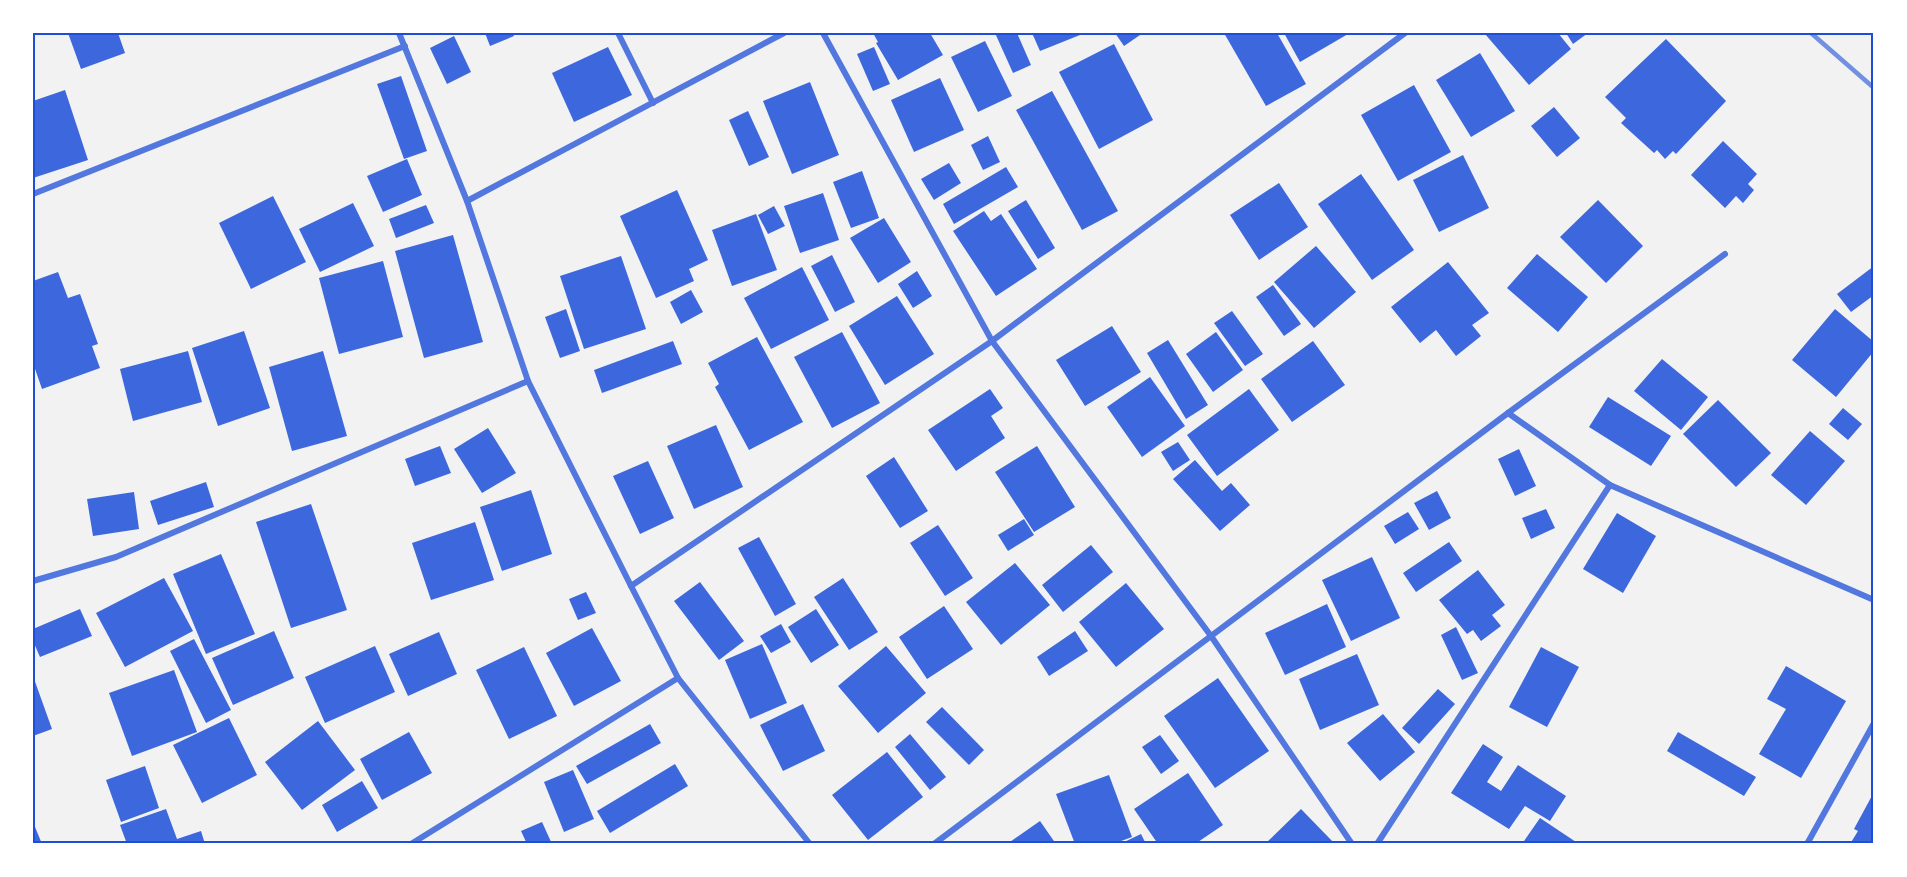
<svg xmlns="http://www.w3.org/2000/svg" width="1907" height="877" font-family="Inter,sans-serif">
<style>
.building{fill:#3d67dc}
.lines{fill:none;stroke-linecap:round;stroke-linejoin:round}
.minor{stroke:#5277de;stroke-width:6}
.rail{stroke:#7290e2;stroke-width:4.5}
.neatline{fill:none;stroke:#1d4ed8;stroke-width:2}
</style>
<rect width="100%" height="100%" fill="#f2f2f2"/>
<g class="building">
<polygon points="68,33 118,33 125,53 81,69"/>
<polygon points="485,33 513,33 514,36 490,46"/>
<polygon points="873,33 930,33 943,55 898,80 876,43 878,42"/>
<polygon points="995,33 1017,33 1031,65 1013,73"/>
<polygon points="1032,33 1085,33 1040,51"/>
<polygon points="1115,33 1143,33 1124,46"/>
<polygon points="1224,33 1277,33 1306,84 1266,106"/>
<polygon points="1284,33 1347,33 1348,34 1300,62"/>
<polygon points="1486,33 1558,33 1571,49 1529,85 1485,34"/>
<polygon points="1566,33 1588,33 1573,44"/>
<polygon points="454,36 471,72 447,84 430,48"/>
<polygon points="1666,39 1726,101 1676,154 1673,151 1665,159 1657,150 1654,153 1621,123 1626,118 1605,97"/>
<polygon points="985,41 1012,96 978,112 951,57"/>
<polygon points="1114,44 1153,120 1099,149 1059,72"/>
<polygon points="608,47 632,95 574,122 552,73"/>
<polygon points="874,47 890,84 873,91 857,54"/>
<polygon points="1480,53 1515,111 1471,137 1436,80"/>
<polygon points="401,76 427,151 404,159 377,84"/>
<polygon points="940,78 964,130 914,152 891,100"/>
<polygon points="810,82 839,155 792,174 763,101"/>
<polygon points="1414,85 1451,152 1398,181 1361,115"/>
<polygon points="65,90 88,160 33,178 33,101"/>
<polygon points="1052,91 1118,211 1082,230 1016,110"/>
<polygon points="1554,107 1580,138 1557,157 1531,126"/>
<polygon points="748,111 769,157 749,166 729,120"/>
<polygon points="988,136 1000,162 983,170 971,145"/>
<polygon points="1723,141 1757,174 1748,184 1754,190 1743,203 1736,196 1725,208 1691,175"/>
<polygon points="1463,155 1489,208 1439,232 1413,180"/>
<polygon points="407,159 422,195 383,212 367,176"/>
<polygon points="949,163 961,183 934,200 921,179"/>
<polygon points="1006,167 1018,187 954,224 943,204"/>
<polygon points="862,171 879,218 851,228 833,182"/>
<polygon points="1361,174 1414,250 1372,280 1318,204"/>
<polygon points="1279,183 1308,227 1259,260 1230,215"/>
<polygon points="677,190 708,260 689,269 694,281 656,298 620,216"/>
<polygon points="823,193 839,240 800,253 784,206"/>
<polygon points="273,196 306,262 251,289 219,223"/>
<polygon points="1026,200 1055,248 1038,259 1008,211"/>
<polygon points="1598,200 1643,246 1606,283 1560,237"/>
<polygon points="353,203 374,246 320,272 299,229"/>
<polygon points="426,205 434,223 396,238 389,219"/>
<polygon points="774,206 785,226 768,234 758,215"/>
<polygon points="984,211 991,221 1001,214 1037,269 996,296 953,231"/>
<polygon points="756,214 777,270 732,286 712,230"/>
<polygon points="884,218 911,262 878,283 850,238"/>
<polygon points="453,235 483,342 424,358 395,251"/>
<polygon points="1316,246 1356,292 1314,328 1274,282"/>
<polygon points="1537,254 1588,297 1558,332 1507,288"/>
<polygon points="832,255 855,302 835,312 811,266"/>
<polygon points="621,256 646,329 584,349 560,276"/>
<polygon points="383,261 403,337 339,354 319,278"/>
<polygon points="1448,262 1489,313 1472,325 1481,336 1456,356 1436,330 1420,343 1391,307"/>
<polygon points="1874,266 1874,295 1851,312 1837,294"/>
<polygon points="802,267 829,320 771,349 744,298"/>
<polygon points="917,271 932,296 913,308 898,284"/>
<polygon points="58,272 68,298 80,294 98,344 92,346 100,368 42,389 33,363 33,281"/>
<polygon points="1273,285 1301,324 1284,336 1256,297"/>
<polygon points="691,290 703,312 681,324 670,302"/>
<polygon points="897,296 934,354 885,385 849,326"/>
<polygon points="566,309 580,351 560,358 545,317"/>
<polygon points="1835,309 1874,342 1874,351 1836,397 1792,360"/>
<polygon points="1232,311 1263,354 1245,366 1214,323"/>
<polygon points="1112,326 1141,372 1085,406 1056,360"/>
<polygon points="244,331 270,408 218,426 192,348"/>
<polygon points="842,332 880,403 832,428 794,357"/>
<polygon points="1216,332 1243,370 1213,392 1186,354"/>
<polygon points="757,337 803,422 749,450 715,387 719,384 708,363"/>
<polygon points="1168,340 1208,405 1186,419 1147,353"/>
<polygon points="673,341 682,364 602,393 594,370"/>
<polygon points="1313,341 1345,385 1292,422 1261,379"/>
<polygon points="188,351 202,402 133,421 120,369"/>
<polygon points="323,351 347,436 292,451 269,367"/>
<polygon points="1662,359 1708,397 1681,430 1634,391"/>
<polygon points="1150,377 1185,426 1142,457 1107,407"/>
<polygon points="990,389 1003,408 991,416 1005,438 956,471 928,430"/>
<polygon points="1249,389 1279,430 1217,476 1187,435"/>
<polygon points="1608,397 1671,436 1651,466 1589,427"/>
<polygon points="1718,400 1771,453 1736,487 1683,434"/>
<polygon points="1843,408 1862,424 1848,440 1829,424"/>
<polygon points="716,425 743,487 694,509 667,446"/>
<polygon points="488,428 516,473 482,493 454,449"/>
<polygon points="1810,431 1845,461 1806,505 1771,475"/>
<polygon points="1178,442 1190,460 1173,471 1161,452"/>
<polygon points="440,446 451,473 415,486 405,459"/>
<polygon points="1037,446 1075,507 1034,532 995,472"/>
<polygon points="1519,449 1536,486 1515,496 1498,459"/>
<polygon points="894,457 928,511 900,528 866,476"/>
<polygon points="1195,460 1222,491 1231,483 1250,505 1220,531 1173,479"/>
<polygon points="648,461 674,518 640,534 613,476"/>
<polygon points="206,482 214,507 158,525 150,501"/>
<polygon points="531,490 552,554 502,571 480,507"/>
<polygon points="1437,491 1451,518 1429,530 1414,503"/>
<polygon points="134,492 139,529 93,536 87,499"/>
<polygon points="311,504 347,610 291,628 256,522"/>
<polygon points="1546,509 1555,528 1531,539 1522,518"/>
<polygon points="1408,512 1419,529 1395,544 1384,526"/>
<polygon points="1617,513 1656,536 1623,593 1583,569"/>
<polygon points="1024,519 1034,535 1008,551 998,535"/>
<polygon points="475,522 494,580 431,600 412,543"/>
<polygon points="938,525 973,578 945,596 910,543"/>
<polygon points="759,537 796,604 775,616 738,548"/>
<polygon points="1449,542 1462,561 1416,592 1403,573"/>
<polygon points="1091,545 1113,572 1063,612 1042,585"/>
<polygon points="221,554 255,634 206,654 173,574"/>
<polygon points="1372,557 1400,618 1351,641 1322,580"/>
<polygon points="1015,563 1050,605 1001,645 966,602"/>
<polygon points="1478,570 1505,605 1492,615 1501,626 1481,641 1473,630 1467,634 1439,600"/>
<polygon points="164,578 193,631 125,667 96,613"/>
<polygon points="843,578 878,632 849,650 814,597"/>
<polygon points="700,582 744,641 719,660 674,601"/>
<polygon points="1126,583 1164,629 1116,667 1079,622"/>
<polygon points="586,592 596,613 578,620 569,599"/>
<polygon points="1327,604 1346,647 1285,675 1265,633"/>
<polygon points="944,606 973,649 927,679 899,637"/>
<polygon points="80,609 92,636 40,657 33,641 33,629"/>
<polygon points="816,609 839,645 811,663 788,627"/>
<polygon points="781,624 791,642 771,653 760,636"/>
<polygon points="1456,627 1478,673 1462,680 1441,635"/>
<polygon points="592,628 621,681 574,706 546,653"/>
<polygon points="274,631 294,678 233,705 212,658"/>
<polygon points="1075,631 1088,651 1049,676 1037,657"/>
<polygon points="439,632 457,674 408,696 389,654"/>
<polygon points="194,639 231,710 206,723 170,651"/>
<polygon points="762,644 787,703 750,719 725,660"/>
<polygon points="375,646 395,692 325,723 305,677"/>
<polygon points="886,646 926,693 878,733 838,686"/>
<polygon points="524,647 557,716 509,739 476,670"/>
<polygon points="1541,647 1579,667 1547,727 1509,707"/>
<polygon points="1357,654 1379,705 1320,730 1299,679"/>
<polygon points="1786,666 1846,701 1801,778 1759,754 1786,709 1767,699"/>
<polygon points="174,670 197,732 132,756 109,693"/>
<polygon points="33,676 52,729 33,736"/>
<polygon points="1218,678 1269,751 1215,788 1164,716"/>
<polygon points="1438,689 1455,704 1419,744 1402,728"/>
<polygon points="803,704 825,751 783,771 760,725"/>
<polygon points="942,707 984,750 969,765 926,722"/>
<polygon points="1383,714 1415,752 1380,781 1347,743"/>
<polygon points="229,718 257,775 202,803 173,745"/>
<polygon points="318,721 355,770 302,810 265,762"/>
<polygon points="650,724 661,743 587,784 576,766"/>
<polygon points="409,732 432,773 382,800 360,759"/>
<polygon points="1678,732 1756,777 1744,796 1667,751"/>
<polygon points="910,734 946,777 930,790 895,747"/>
<polygon points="1160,735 1179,761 1161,774 1142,747"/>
<polygon points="1483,744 1503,757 1487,782 1501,791 1518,765 1566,796 1550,821 1525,806 1509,829 1451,793"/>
<polygon points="887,752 923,797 868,840 832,795"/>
<polygon points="675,764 688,786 610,833 597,811"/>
<polygon points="145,766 159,808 121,822 106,780"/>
<polygon points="573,770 594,819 564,832 544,782"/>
<polygon points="1188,773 1223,825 1195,844 1158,844 1134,809"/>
<polygon points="1109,775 1132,837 1113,844 1075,844 1056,794"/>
<polygon points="362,781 378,808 337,832 322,805"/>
<polygon points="1874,792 1874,844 1850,844 1858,831 1854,829"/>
<polygon points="166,809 177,839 201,831 205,844 127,844 120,825"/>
<polygon points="1301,809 1335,844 1265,844"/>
<polygon points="1540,818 1579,844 1522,844"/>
<polygon points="1040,821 1056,844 1007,844"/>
<polygon points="33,822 42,844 33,844"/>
<polygon points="542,822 552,844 527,844 521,831"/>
<polygon points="1141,834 1146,844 1120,844"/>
</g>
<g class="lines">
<g class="minor">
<polyline points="399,33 467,201 528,381 631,586 678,678 810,844"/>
<polyline points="618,33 653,103"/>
<polyline points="823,33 992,341 1211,636 1352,844"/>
<polyline points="33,194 405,46"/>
<polyline points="467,201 784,33"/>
<polyline points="1508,413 1610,485 1874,600"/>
<polyline points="33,581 116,557 528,381"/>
<polyline points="631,586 992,341 1405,33"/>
<polyline points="411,844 678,678"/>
<polyline points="934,844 1508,413 1725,254"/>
<polyline points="1377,844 1610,485"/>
<polyline points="1807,844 1874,723"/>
</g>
<polyline class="rail" points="1811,33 1874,88"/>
</g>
<rect width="1907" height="877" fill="none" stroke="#ffffff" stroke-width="69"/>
<rect x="34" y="34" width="1838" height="808" class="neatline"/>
</svg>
